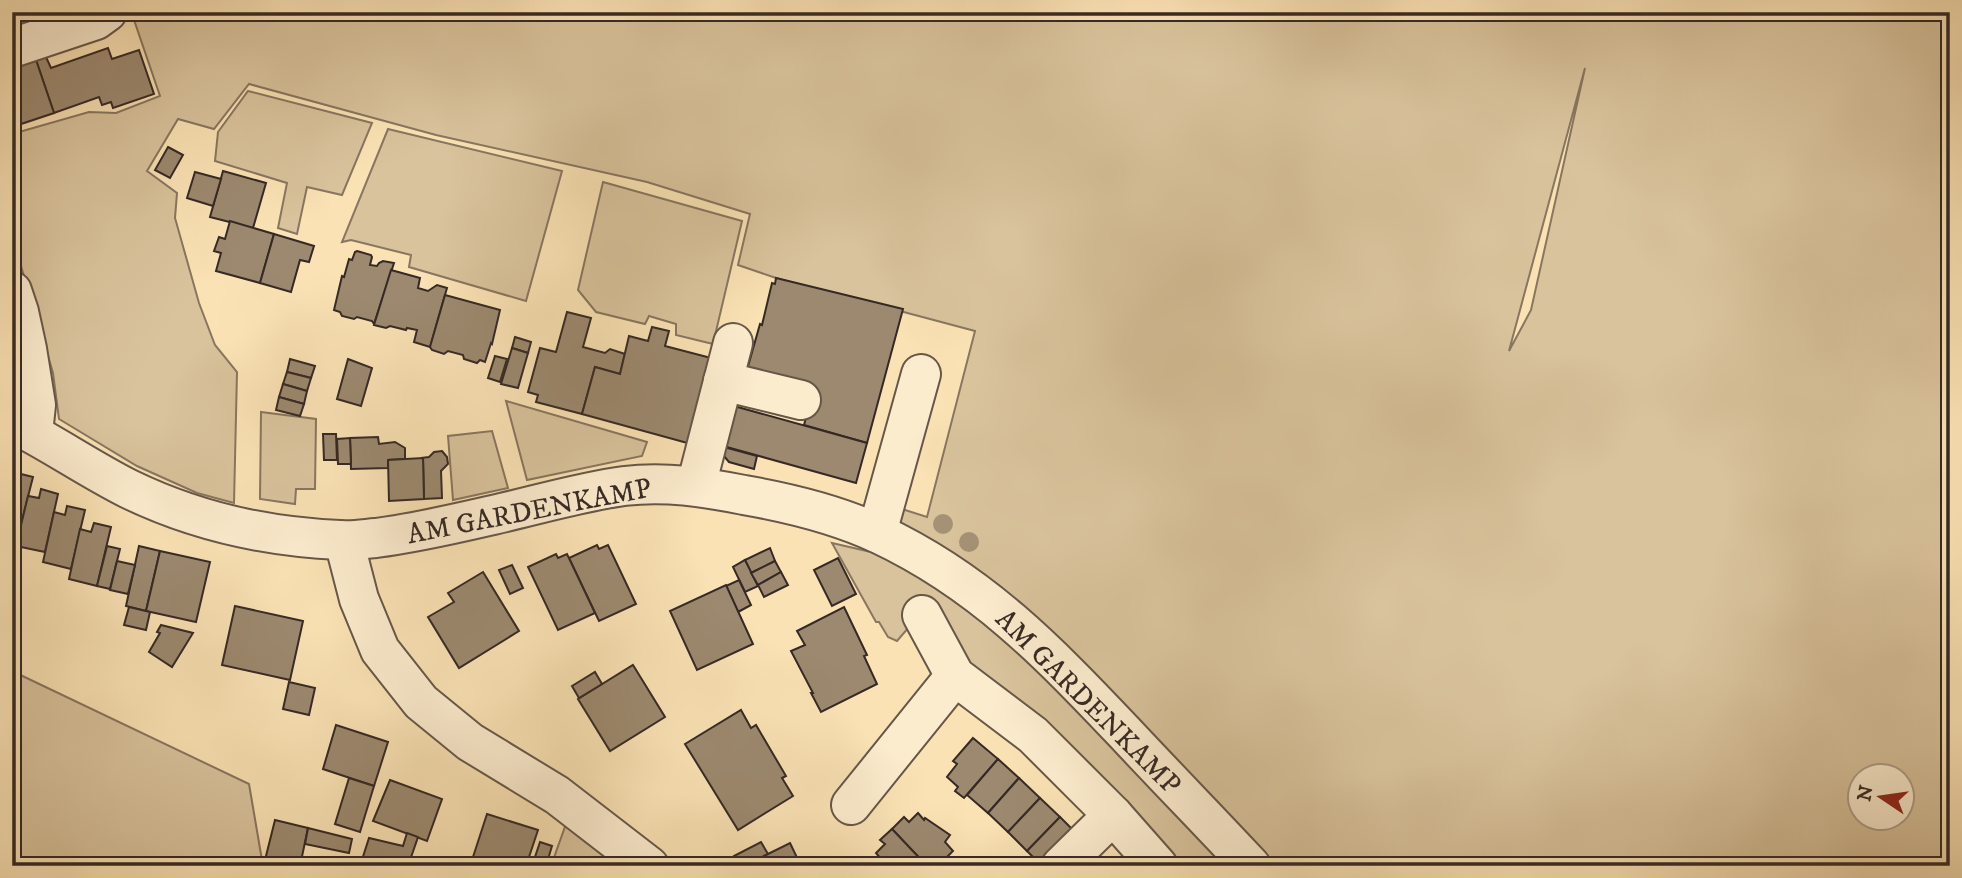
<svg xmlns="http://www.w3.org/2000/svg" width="1962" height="878" font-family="'IM FELL DW Pica',serif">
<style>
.green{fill:#d9c39c;stroke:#887660;stroke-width:2;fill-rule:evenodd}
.building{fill:#9c896f;stroke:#362925;stroke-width:2}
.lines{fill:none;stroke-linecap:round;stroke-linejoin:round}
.minor-casing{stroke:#675749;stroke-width:42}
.minor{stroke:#fcecce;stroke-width:38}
.tree{fill:#a59276}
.labels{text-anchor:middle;stroke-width:5;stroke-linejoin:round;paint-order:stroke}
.street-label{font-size:28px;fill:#362925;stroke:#fcecce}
</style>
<rect width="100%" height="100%" fill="#fae2b4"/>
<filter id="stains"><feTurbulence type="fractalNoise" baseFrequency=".00286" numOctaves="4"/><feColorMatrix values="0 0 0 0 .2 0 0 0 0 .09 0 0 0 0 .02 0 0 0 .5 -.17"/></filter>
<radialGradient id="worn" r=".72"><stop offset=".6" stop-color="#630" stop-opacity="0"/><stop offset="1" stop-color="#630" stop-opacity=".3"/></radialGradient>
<g class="green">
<polygon points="12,12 97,12 12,36"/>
<path d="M 156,12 L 1950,12 L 1950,866 L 1273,866 L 899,523 L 902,509 L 927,517 L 975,331 L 776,278 L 738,265 L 750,214 L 647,182 L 436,135 L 249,84 L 214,129 L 178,119 L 147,171 L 177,193 L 175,218 L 199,303 L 215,345 L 237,372 L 234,503 L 197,493 L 137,466 L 59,419 L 53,373 L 12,236 L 12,134 L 89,112 L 116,113 L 160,96 L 133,17 ZM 1585,68 L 1531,310 L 1509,351 ZM 1860,776 L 1902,776 L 1902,818 L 1860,818 Z"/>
<polygon points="248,91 372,123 342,195 307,187 297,234 278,228 287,183 215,161 218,132"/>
<polygon points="388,129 562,171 526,301 409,267 411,255 351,240 342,242"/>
<polygon points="603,182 742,221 713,344 676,335 676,324 649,316 645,324 596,312 578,290"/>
<polygon points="506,401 647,442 642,456 527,480"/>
<polygon points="261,412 316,419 315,489 296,489 295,504 260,499"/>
<polygon points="492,431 508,488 453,500 448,436"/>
<polygon points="858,526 933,563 1251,866 1158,866 915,620 897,641 888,637 879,622 876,622 832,543 867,551"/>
<polygon points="12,671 249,784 263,866 12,866"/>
<polygon points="567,821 636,866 551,866"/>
</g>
<g class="building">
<polygon points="108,48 112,59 139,50 154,94 113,108 111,102 102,105 99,97 54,113 36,60 46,57 51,68"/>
<polygon points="35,57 54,113 12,127 12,64"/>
<polygon points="168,147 183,155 170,178 155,170"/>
<polygon points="223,171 266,183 253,228 210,217"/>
<polygon points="195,172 221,179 213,206 187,198"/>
<polygon points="230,221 274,234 260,283 216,271 221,253 214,251 219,237 225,239"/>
<polygon points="274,234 314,246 309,262 300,260 291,292 260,283"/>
<polygon points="357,251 371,255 372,257 370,265 377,266 379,263 383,261 394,263 374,324 372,321 357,317 354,319 342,316 340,312 334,310 342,276 344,277 349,259 352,260 355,252"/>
<polygon points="391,270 420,278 418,288 428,291 437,285 447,288 430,347 414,342 417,330 407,328 406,330 390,326 386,328 374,325"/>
<polygon points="776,278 903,309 867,443 804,425 814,388 747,370 760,324 762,325 772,283 775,284"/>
<polygon points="445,295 500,310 492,344 491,343 485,362 480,360 477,363 464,359 463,355 448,351 444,354 432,350 430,347"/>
<polygon points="567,312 591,318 583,347 605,353 610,349 625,354 620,374 595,367 582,414 536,402 538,395 528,392 540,348 556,352"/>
<polygon points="652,327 669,331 665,346 711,358 691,444 582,414 595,367 620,374 629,336 648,341"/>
<polygon points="515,337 531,342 528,353 512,348"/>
<polygon points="512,348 528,353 518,388 501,384"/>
<polygon points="495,356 507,359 500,382 488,378"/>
<polygon points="290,359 315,366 311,378 287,372"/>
<polygon points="348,359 372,368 361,406 337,399"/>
<polygon points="287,372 311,378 307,391 283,384"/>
<polygon points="283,384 307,391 304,404 279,397"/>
<polygon points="279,397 304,404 300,416 276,410"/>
<polygon points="734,406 867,443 856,483 723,446"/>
<polygon points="323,434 336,434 337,460 324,460"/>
<polygon points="378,437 379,444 395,442 405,448 405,459 388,460 388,468 351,469 350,438"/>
<polygon points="350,438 351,464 338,464 337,439"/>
<polygon points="724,447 757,456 754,469 729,462 723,455"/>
<polygon points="442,451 447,457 448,464 441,471 442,498 424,499 423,458 421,458 429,457 434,452"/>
<polygon points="423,458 424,499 389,501 388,460"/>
<polygon points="13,472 33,477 18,536 12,535"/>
<polygon points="41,489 58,494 45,552 16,546 28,496 39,498"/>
<polygon points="67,506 85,510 71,569 43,562 54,512 65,515"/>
<polygon points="94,523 111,527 97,586 69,579 80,529 91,532"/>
<polygon points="597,545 599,549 608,545 636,604 599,621 569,558"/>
<polygon points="107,546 120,549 110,589 97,586"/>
<polygon points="139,546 160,551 146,611 126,606"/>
<polygon points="770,548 775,561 751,573 745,560"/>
<polygon points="160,551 210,562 196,622 146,611"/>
<polygon points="556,554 558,558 567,554 595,613 558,630 528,567"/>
<polygon points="838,558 856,594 832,606 814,570"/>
<polygon points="745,560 758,586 745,592 733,567"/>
<polygon points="117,561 135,565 128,594 110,590"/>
<polygon points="775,561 781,572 758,585 751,573"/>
<polygon points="512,565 523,588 510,594 499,570"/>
<polygon points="483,572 519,631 459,668 428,617 454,602 448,593"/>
<polygon points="781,572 788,585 764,597 758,585"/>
<polygon points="739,580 751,605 738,612 726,586"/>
<polygon points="726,585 753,644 697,670 670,611"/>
<polygon points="235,606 303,621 290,680 222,665"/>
<polygon points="129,607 150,612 146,630 124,625"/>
<polygon points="844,607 867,655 864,656 877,684 821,712 811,693 813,693 791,651 805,645 797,631"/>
<polygon points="161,625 193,633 172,667 149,652 160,633 157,632"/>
<polygon points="633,665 665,717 610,751 578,699"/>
<polygon points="595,672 602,684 579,698 572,686"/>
<polygon points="289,682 315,688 309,715 283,709"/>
<polygon points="741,710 751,728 756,725 786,776 782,778 793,796 738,830 685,744"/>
<polygon points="336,725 388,742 374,786 323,769"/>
<polygon points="973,738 998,759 964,798 955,791 958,787 947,777 957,764 953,761"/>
<polygon points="998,759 1019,778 988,813 967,795"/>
<polygon points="349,778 374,786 360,832 335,824"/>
<polygon points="1019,778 1040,798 1008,832 988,813"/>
<polygon points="390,780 442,799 427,841 373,821"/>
<polygon points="1040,798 1060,817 1027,851 1008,832"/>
<polygon points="918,813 924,820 925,818 950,835 945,842 953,851 938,866 927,866 892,829 904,817 909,822"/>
<polygon points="487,814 538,830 526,866 503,866 473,857"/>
<polygon points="1060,817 1080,837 1051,866 1042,866 1027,851"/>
<polygon points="275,820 308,828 300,866 286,866 265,860"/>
<polygon points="308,828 352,839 349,853 305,844"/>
<polygon points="892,829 927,866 883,866 880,860 881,859 876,853 885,844 880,840"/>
<polygon points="407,833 418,837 408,866 360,866 369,838 403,846"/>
<polygon points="540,842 552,846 546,866 532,866"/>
<polygon points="761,842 768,854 745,866 739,866 734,856"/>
<polygon points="790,843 801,866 745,866 768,854"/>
<polygon points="1098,856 1107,866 1087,866"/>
<polygon points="473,857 500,865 470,866"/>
</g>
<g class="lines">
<g class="minor-casing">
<g id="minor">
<polyline points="12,48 96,20 107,12"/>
<polyline points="12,291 19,312 27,349 36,405 33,433"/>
<polyline points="723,381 801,400"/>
<path d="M 12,423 C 52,443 89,469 129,489 C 195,521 267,537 340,540 C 352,541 364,539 376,538 C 416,533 454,524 493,515 C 537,505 580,492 624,486 C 665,481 704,487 744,495 C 790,503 836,514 879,534 C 981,582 1048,652 1124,732 C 1166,777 1209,821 1251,866"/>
<polyline points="696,486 733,343"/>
<polyline points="877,533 921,374"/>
<polyline points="344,541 359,599 380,650 421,702 470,742 557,795 649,866"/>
<polyline points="922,615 955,676 1033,735 1113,815 1158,866"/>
<polyline points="851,805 955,676"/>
<polyline points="1061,866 1113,815"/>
</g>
</g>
<use href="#minor" class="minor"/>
</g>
<g class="tree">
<circle cx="943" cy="524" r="10"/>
<circle cx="969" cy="542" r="10"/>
</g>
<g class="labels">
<g class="street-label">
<text transform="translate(529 510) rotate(-11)" y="10">AM GARDENKAMP</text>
<text transform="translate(1089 701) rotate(45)" y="10">AM GARDENKAMP</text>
</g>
</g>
<rect width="1962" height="878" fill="none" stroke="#fae2b4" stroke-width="42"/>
<rect x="14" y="14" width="1934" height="850" fill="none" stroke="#362925" stroke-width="3.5"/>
<rect x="21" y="21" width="1920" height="836" fill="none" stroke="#362925" stroke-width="2"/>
<g transform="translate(1881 797) rotate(283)"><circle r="33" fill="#fcecce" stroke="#ad9e8a" stroke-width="2"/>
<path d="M0-5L12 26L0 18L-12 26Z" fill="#8f2418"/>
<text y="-10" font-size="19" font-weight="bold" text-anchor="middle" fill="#362925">N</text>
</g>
<rect width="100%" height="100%" filter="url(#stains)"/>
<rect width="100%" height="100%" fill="url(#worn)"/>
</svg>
